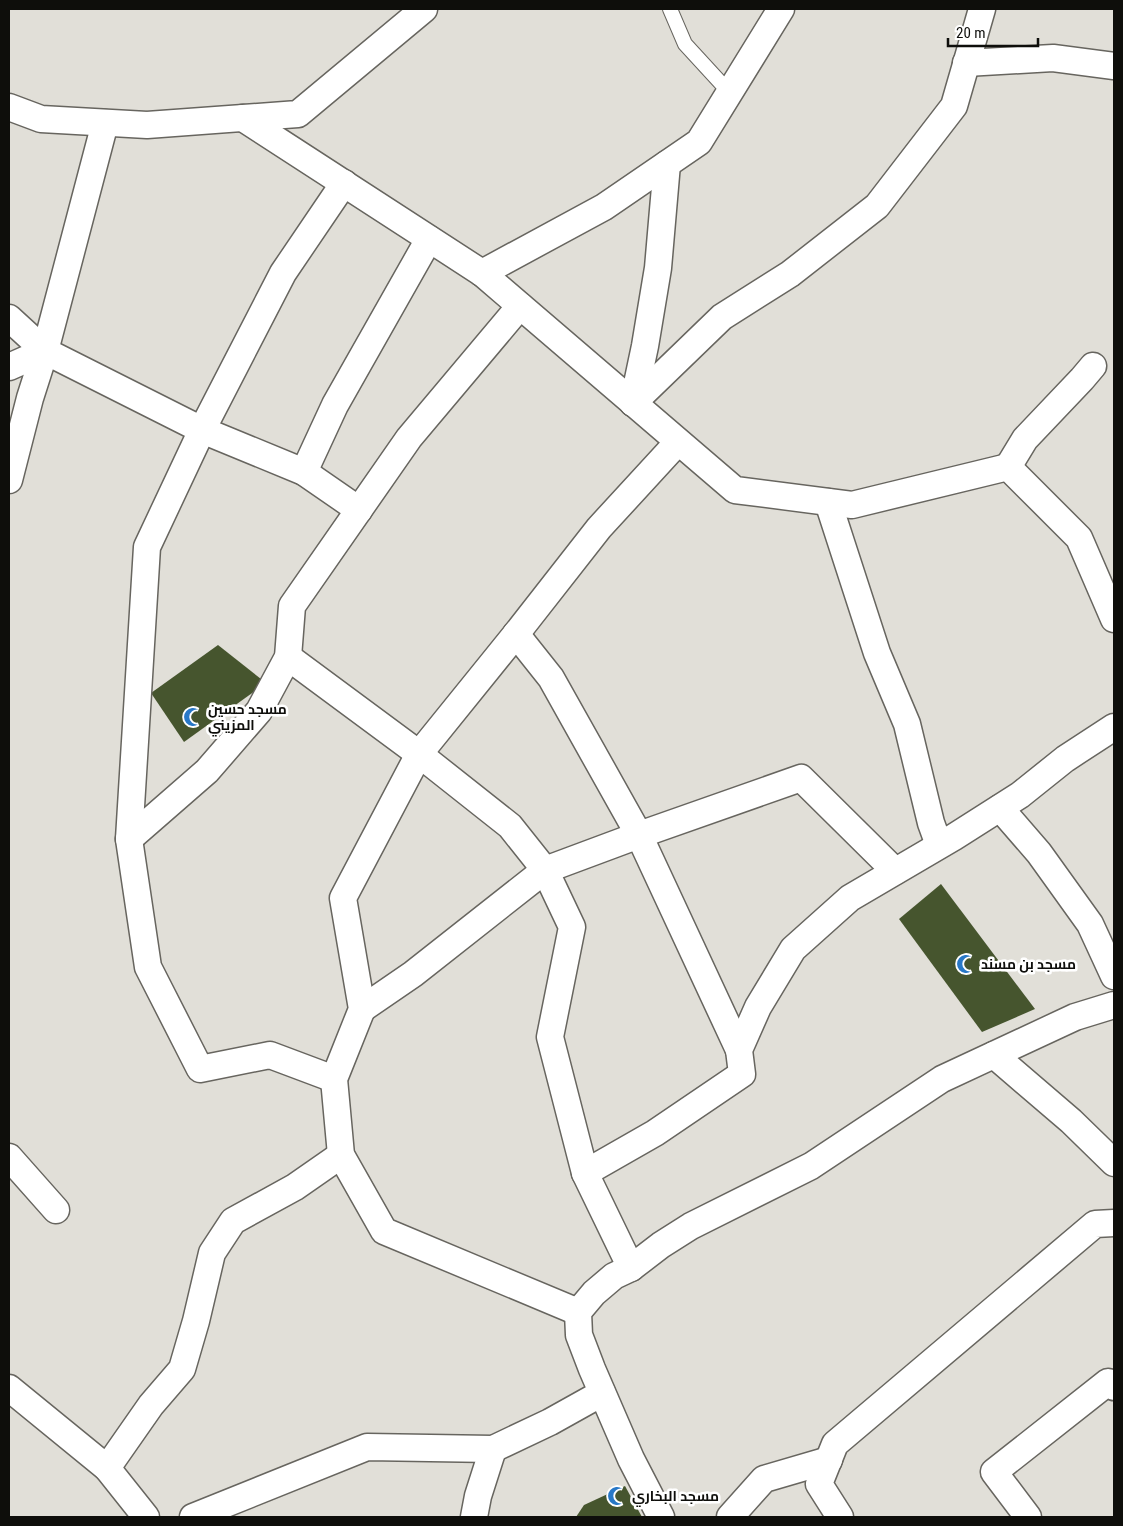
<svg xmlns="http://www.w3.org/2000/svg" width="1123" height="1526" font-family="'Roboto Condensed',Cairo,sans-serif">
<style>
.building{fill:#46552e}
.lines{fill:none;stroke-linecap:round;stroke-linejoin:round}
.lane-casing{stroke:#67655f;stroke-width:16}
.street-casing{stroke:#67655f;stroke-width:29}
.lane{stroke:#fff;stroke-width:14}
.street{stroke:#fff;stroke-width:26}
.labels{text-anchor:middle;stroke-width:5;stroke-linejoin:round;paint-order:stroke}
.poi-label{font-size:14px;font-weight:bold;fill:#0e0e0b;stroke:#fff;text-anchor:start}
</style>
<rect width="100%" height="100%" fill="#e1dfd8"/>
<g class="building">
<polygon points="218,645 266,683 184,742 151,693"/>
<polygon points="941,884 1035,1009 982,1032 899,919"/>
<polygon points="625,1486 642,1517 576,1517 584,1505"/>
</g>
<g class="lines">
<g class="lane-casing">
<polyline id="lane" points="670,9 685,44 730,93"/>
</g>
<g class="street-casing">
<g id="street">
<polyline points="966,63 1053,58 1114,66"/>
<polyline points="9,107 41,119 147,125 298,114 424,9"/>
<polyline points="243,118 482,273 735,490 852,505 1008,467 1079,538 1114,619"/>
<polyline points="482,273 604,207 699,142 781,9"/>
<polyline points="9,318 45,351 202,430 304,472 359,510"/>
<polyline points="9,367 45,351"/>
<polyline points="633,403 722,317 790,274 877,206 954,106 982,9"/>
<polyline points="633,403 645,346 658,268 667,164"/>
<polyline points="1008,467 1025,439 1082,379 1093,366"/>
<polyline points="304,472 335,405 429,239"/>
<polyline points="9,480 30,398 45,351 105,123"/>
<polyline points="828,502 877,653 907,724 931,823 939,845"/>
<polyline points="516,634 551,678 639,835 739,1050"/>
<polyline points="288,657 419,754 510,826 545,870 572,927 550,1037 585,1173 631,1268"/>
<polyline points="1000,808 1039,853 1090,924 1114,976"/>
<polyline points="129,839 207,771 259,711 288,657 292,606 409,438 520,306"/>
<polyline points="362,1009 413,974 545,870 639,835 801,778 895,871"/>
<polyline points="994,1055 1071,1121 1114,1163"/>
<polyline points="334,1079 270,1055 200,1069 148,967 129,839 147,547 202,430 283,273 344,183"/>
<polyline points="9,1157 56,1210"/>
<polyline points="585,1173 655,1133 742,1074 739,1050 758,1007 793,949 850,898 954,837 1020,795 1065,759 1114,727"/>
<polyline points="578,1312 384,1231 341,1155 334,1079 362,1009 343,898 419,754 516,634 599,528 678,442"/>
<polyline points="9,1388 107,1468 146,1517"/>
<polyline points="107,1468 151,1405 182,1369 196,1321 212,1253 233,1221 295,1187 341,1155"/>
<polyline points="193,1517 367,1447 493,1449 550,1422 602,1393"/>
<polyline points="474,1517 478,1496 493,1449"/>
<polyline points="661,1517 631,1459 592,1369 579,1335 578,1312 594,1293 614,1276 631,1268 661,1245 691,1226 811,1166 942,1079 1075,1017 1114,1005"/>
<polyline points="730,1517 764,1479 829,1460"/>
<polyline points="840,1517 819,1484 835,1444 1095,1224 1114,1223"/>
<polyline points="1028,1517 994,1472 1108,1382 1114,1387"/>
</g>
</g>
<use href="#lane" class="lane"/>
<use href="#street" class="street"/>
</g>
<defs>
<g id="mosque-bare" transform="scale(1.5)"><path d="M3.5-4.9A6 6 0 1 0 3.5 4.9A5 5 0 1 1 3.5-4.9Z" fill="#2878c7" stroke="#fff" stroke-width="2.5" paint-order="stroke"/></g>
</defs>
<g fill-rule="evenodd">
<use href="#mosque-bare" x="193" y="717"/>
<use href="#mosque-bare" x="966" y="964"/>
<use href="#mosque-bare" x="617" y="1496"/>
</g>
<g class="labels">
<g class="poi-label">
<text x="208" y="714">مسجد حسين<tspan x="208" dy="16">المزيني</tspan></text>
<text x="981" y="969">مسجد بن مسند</text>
<text x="632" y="1501">مسجد البخاري</text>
</g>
</g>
<rect width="1123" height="1526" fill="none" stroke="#0e0e0b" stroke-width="20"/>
<path d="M948 38v8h90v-8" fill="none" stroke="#0e0e0b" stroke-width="2.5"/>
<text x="956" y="38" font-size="15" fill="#0e0e0b" stroke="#ffffff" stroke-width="4" paint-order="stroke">20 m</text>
</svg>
